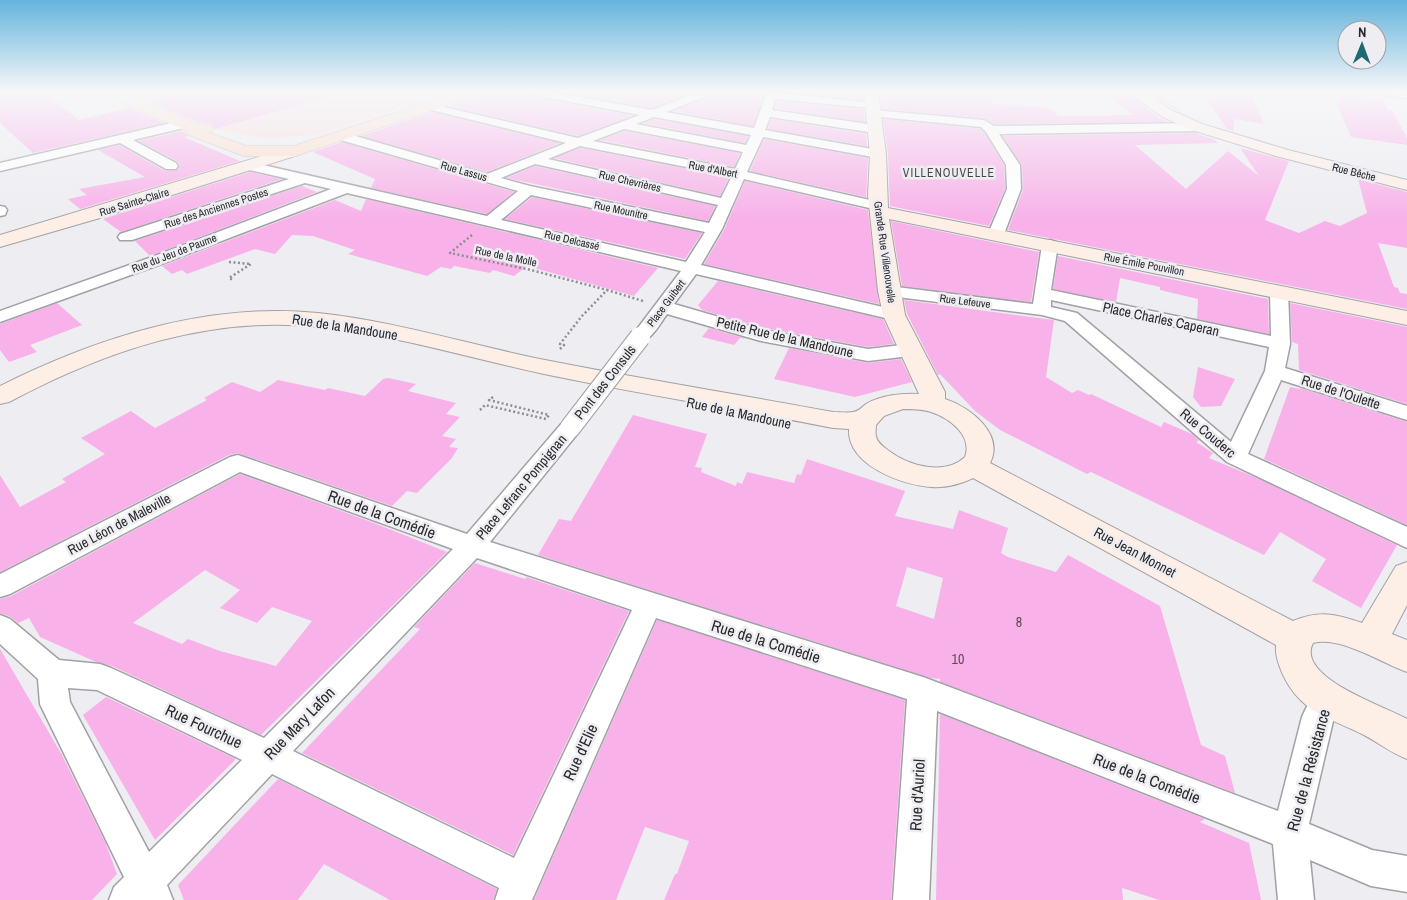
<svg xmlns="http://www.w3.org/2000/svg" width="1407" height="900" font-family="'Archivo Narrow',sans-serif">
<style>
.medical{fill:#f7dcdd}
.building{fill:#f8b2e9;fill-rule:evenodd}
.lines{fill:none;stroke-linecap:round;stroke-linejoin:round}
.street-casing{stroke:#a1a1a6;stroke-width:3}
.secondary-casing{stroke:#a1a1a6;stroke-width:2}
.primary-casing{stroke:#ccc;stroke-width:2}
.path{stroke:#8f8f93;stroke-width:2.5;stroke-dasharray:2 2.5;stroke-linecap:butt}
.street{fill:#fff;fill-rule:evenodd}
.secondary{fill:#fdeee6;fill-rule:evenodd}
.primary{fill:#fbdecd;fill-rule:evenodd}
.street-bridge-casing{stroke:#a1a1a6;stroke-width:22;stroke-linecap:butt}
.street-bridge{stroke:#fff;stroke-width:20}
.labels{text-anchor:middle;stroke-width:5;stroke-linejoin:round;paint-order:stroke}
.far-street-label{font-size:11px;fill:#29292b;stroke:#ededf2}
.far-neighbourhood-label{font-size:12px;letter-spacing:1px;fill:#46464a;stroke:#ededf2}
.street-label{font-size:14px;fill:#29292b;stroke:#ededf2}
.near-number-label{font-size:14px;fill:#5d4b5a}
.near-street-label{font-size:16px;fill:#29292b;stroke:#ededf2}
</style>
<rect width="100%" height="100%" fill="#ededf2"/>
<polygon class="medical" points="130,92 451,92 320,134 270,139 214,129"/>
<g class="building">
<polygon points="0,92 45,92 79,120 130,108 164,123 33,153 0,123"/>
<polygon points="135,92 322,92 323,98 215,129 211,124 193,120 151,103 155,101"/>
<polygon points="493,92 527,92 534,97 633,116 578,136 449,106"/>
<polygon points="561,92 694,92 652,108"/>
<polygon points="715,92 765,92 753,126 673,111 713,96"/>
<polygon points="784,92 862,92 863,100"/>
<polygon points="880,92 970,92 992,95 992,104 1043,107 1053,110 1058,116 1134,115 1102,92 1126,92 1160,118 1169,122 995,124 984,118 882,109"/>
<polygon points="1147,92 1157,92 1182,113 1172,108"/>
<polygon points="1202,92 1250,92 1264,124 1235,119 1233,131 1228,130"/>
<polygon points="1336,93 1383,100 1388,110 1392,110 1407,138 1407,145 1351,137 1336,102 1341,103"/>
<polygon points="776,101 864,109 865,122 774,108"/>
<polygon points="432,112 560,143 487,172 361,136"/>
<polygon points="654,119 748,136 745,143 643,123"/>
<polygon points="771,119 866,134 867,146 768,129"/>
<polygon points="883,119 980,129 985,133 1004,166 1005,189 989,226 890,206 888,154"/>
<polygon points="182,131 188,136 184,137 240,161 80,209 68,199 87,195 79,189 145,177 98,150 120,145 165,171 178,170 180,165 177,161 138,141"/>
<polygon points="624,131 740,153 734,167 600,140"/>
<polygon points="1195,133 1213,139 1218,143 1135,145 1186,189 1228,151 1259,176 1240,148 1289,161 1265,220 1299,233 1325,221 1340,226 1367,213 1358,179 1407,192 1407,248 1378,243 1394,287 1398,288 1400,293 1407,294 1407,309 1008,230 1023,190 1022,165 1002,136"/>
<polygon points="764,139 868,158 866,197 750,171"/>
<polygon points="342,142 514,192 487,214 371,188 375,179 313,152"/>
<polygon points="580,148 729,177 720,196 554,158"/>
<polygon points="535,166 715,206 708,221 507,178"/>
<polygon points="250,172 282,179 121,232 103,219"/>
<polygon points="745,181 868,210 879,304 704,264 724,230"/>
<polygon points="302,186 317,192 150,256 135,241"/>
<polygon points="532,197 702,233 685,259 505,219"/>
<polygon points="366,199 658,268 634,296 527,266 514,276 493,270 490,273 454,266 451,269 441,267 427,276 348,254 355,250 313,236 292,235 275,254 255,249 187,274 182,270 172,274 162,266 335,200 361,211"/>
<polygon points="891,221 1039,252 1031,302 902,286"/>
<polygon points="1058,256 1268,299 1269,334 1197,319 1198,299 1160,290 1160,287 1120,278 1116,302 1053,289"/>
<polygon points="718,281 883,319 894,344 868,347 764,328 702,310 698,305"/>
<polygon points="904,300 1054,320 1046,377 1072,393 1078,390 1089,395 1091,394 1161,427 1164,422 1192,434 1199,440 1196,442 1213,453 1209,458 1257,478 1397,545 1361,608 1312,581 1326,559 1280,532 1264,555 1091,472 1087,474 1000,430 975,411 940,374 938,375 907,314"/>
<polygon points="57,303 82,325 30,345 37,352 9,362 0,350 0,324"/>
<polygon points="1290,303 1407,327 1407,404 1299,370 1298,344 1292,342"/>
<polygon points="709,328 747,339 740,338 734,345 702,337"/>
<polygon points="789,348 868,363 901,359 912,382 855,397 774,379"/>
<polygon points="1198,367 1235,379 1221,406 1201,407 1193,397"/>
<polygon points="388,378 416,384 408,391 456,403 446,414 460,417 442,436 456,439 449,447 458,448 452,458 417,493 407,491 392,506 238,453 229,455 0,572 0,475 20,507 66,482 62,479 105,454 81,438 131,411 155,428 207,400 204,398 232,382 260,392 278,380 325,390 328,388 365,396 383,379"/>
<polygon points="1290,387 1300,389 1300,388 1407,422 1407,525 1264,459"/>
<path d="M 633,415 L 707,434 L 695,467 L 702,468 L 701,472 L 736,486 L 737,482 L 742,484 L 747,472 L 794,483 L 797,474 L 801,475 L 807,459 L 905,491 L 895,516 L 953,529 L 959,510 L 1008,528 L 1001,553 L 1008,557 L 1056,572 L 1068,555 L 1160,606 L 1201,745 L 1225,756 L 1235,793 L 940,682 L 940,679 L 931,678 L 538,555 L 559,519 L 571,521 ZM 907,567 L 943,578 L 934,619 L 896,606 Z"/>
<path d="M 240,474 L 374,523 L 447,552 L 261,735 L 112,666 L 96,662 L 40,637 L 29,618 L 18,623 L 11,617 L 0,613 L 0,599 L 11,596 ZM 205,570 L 240,590 L 220,608 L 257,623 L 272,607 L 312,621 L 276,666 L 220,651 L 188,639 L 182,644 L 133,623 Z"/>
<polygon points="475,563 525,579 526,577 629,611 513,855 302,753 420,629 414,627"/>
<polygon points="657,620 905,700 891,900 664,900 675,874 677,874 689,841 645,827 616,900 534,900"/>
<polygon points="0,649 62,755 105,842 117,874 92,900 0,900"/>
<polygon points="106,697 236,759 155,840 83,715"/>
<polygon points="940,714 1205,819 1200,822 1249,843 1261,900 1159,900 1122,888 1123,900 936,900"/>
<polygon points="278,779 497,889 493,900 390,900 324,864 298,900 184,900 178,885"/>
</g>
<g class="lines">
<g class="street-casing">
<g id="street">
<path d="M 529,92 L 551,92 L 652,110 L 699,92 L 713,92 L 712,94 L 666,112 L 754,128 L 767,92 L 875,103 L 877,105 L 871,108 L 775,99 L 772,110 L 875,125 L 879,126 L 881,129 L 879,132 L 875,133 L 770,117 L 765,130 L 878,150 L 883,151 L 884,154 L 883,157 L 878,158 L 763,137 L 747,172 L 883,203 L 885,206 L 883,209 L 878,210 L 744,179 L 722,229 L 701,265 L 900,311 L 903,315 L 900,319 L 894,320 L 696,274 L 674,304 L 764,330 L 868,349 L 910,344 L 917,346 L 920,350 L 917,354 L 910,356 L 868,361 L 761,341 L 667,314 C 658,326 650,345 633,341 L 631,337 L 681,271 L 347,193 L 164,263 L 0,322 L 0,311 L 152,257 L 331,189 L 305,183 L 132,240 L 120,240 L 118,237 L 120,234 L 289,179 L 245,169 L 243,166 L 245,163 L 250,162 L 487,216 L 518,191 L 337,139 L 335,136 L 337,133 L 345,133 L 487,174 L 566,143 L 427,109 L 425,107 L 427,105 L 431,104 L 578,138 L 640,115 L 534,95 ZM 654,117 L 751,135 L 746,145 L 636,124 ZM 624,129 L 743,152 L 735,169 L 593,141 ZM 580,146 L 732,176 L 721,198 L 548,159 ZM 535,164 L 718,205 L 709,223 L 530,186 L 501,178 ZM 531,195 L 705,232 L 686,262 L 501,220 Z"/>
<polygon points="1377,92 1407,92 1407,98 1382,95"/>
<polygon points="874,110 984,120 994,126 1197,123 1203,127 1197,131 999,134 1020,165 1021,189 1004,234 1001,237 991,237 988,234 1007,189 1006,165 986,132 981,127 870,116 868,114 870,112"/>
<polygon points="184,120 190,124 188,127 133,140 176,163 178,166 176,169 166,169 120,143 0,171 0,163"/>
<polygon points="0,206 5,207 7,210 5,215 0,216"/>
<path d="M 1050,240 L 1056,242 L 1058,245 L 1051,290 L 1271,336 L 1270,292 L 1273,288 L 1279,287 L 1285,288 L 1288,292 L 1290,344 L 1285,368 L 1407,406 L 1407,420 L 1281,380 L 1248,454 L 1407,527 L 1407,548 L 1227,462 L 1065,321 L 1042,315 L 889,296 L 883,295 L 880,291 L 883,287 L 889,286 L 1033,304 L 1042,245 L 1044,242 ZM 1051,300 L 1269,347 L 1265,371 L 1231,442 L 1077,313 L 1051,307 Z"/>
<path d="M 570,421 L 578,423 L 581,428 L 578,433 L 490,542 L 923,677 L 1278,811 L 1302,717 L 1315,689 L 1326,685 L 1337,689 L 1341,699 L 1334,717 L 1309,824 L 1372,850 L 1407,856 L 1407,892 L 1371,886 L 1310,860 L 1314,900 L 1278,900 L 1273,844 L 937,711 L 929,900 L 893,900 L 907,699 L 656,618 L 532,900 L 495,900 L 499,888 L 272,774 L 167,885 L 173,900 L 109,900 L 114,887 L 124,877 L 40,704 L 38,679 L 0,644 L 0,615 L 10,619 L 59,660 L 100,664 L 111,668 L 264,738 L 453,549 L 240,472 L 10,594 L 0,597 L 0,574 L 230,457 L 238,455 L 467,534 L 562,423 ZM 477,558 L 632,610 L 514,858 L 293,751 ZM 68,688 L 97,690 L 242,760 L 149,852 L 70,702 Z"/>
</g>
</g>
<g class="secondary-casing">
<g id="secondary">
<path d="M 864,92 L 878,92 L 886,154 L 888,208 L 1407,311 L 1407,325 L 889,219 L 905,315 L 945,392 L 945,399 C 970,407 1005,434 990,463 L 1293,621 C 1320,610 1336,614 1362,623 L 1396,566 L 1407,562 L 1407,605 L 1392,634 L 1407,640 L 1407,672 C 1381,663 1341,636 1313,643 C 1295,678 1387,707 1407,719 L 1407,759 C 1391,753 1379,743 1364,735 C 1330,718 1301,713 1283,675 C 1279,665 1275,656 1276,645 L 973,478 C 961,484 945,488 931,487 C 902,485 847,465 849,429 L 833,428 C 737,409 640,394 544,374 C 469,358 395,335 319,327 C 209,315 105,351 9,402 L 0,404 L 0,386 C 98,337 207,302 318,313 C 395,321 470,345 545,360 C 641,379 737,394 833,412 C 839,412 847,413 853,412 C 859,411 861,408 866,404 C 881,395 903,393 919,394 L 883,315 L 878,291 L 868,195 L 870,154 ZM 903,409 C 912,409 922,409 931,412 C 949,418 973,435 965,457 C 945,476 909,466 889,451 C 884,447 877,443 876,436 C 875,433 876,428 876,425 L 884,416 Z"/>
<polygon points="1128,92 1144,92 1171,110 1202,124 1288,150 1407,180 1407,190 1276,156 1192,130 1161,116"/>
<polygon points="295,146 301,148 303,151 301,154 100,218 0,247 0,235"/>
</g>
</g>
<g class="primary-casing">
<polygon id="primary" points="103,92 121,92 192,122 211,126 213,129 209,133 246,146 294,146 459,92 479,92 477,95 295,156 244,156 189,135 183,129 105,95"/>
</g>
<g class="path">
<polyline points="472,235 450,253 531,270 607,290"/>
<polyline points="229,262 251,264 229,278 233,280"/>
<polyline points="560,349 564,345 560,344 582,316 607,290 643,301"/>
<polyline points="480,410 485,405 546,419 549,415 489,400 493,397"/>
</g>
<use href="#street" class="street"/>
<use href="#secondary" class="secondary"/>
<use href="#primary" class="primary"/>
<g class="street-bridge-casing">
<polyline id="street-bridge" points="570,428 640,337"/>
</g>
<use href="#street-bridge" class="street-bridge"/>
</g>
<linearGradient id="sky" x2="0" y2="1"><stop stop-color="#65b4dc"/><stop offset="0.42" stop-color="#f7f7f9"/><stop offset="1" stop-color="#f7f7f9" stop-opacity="0"/></linearGradient>
<rect width="1407" height="218" fill="url(#sky)"/>
<g class="labels">
<g class="far-street-label">
<text transform="translate(713 169) rotate(11)" y="4">Rue d'Albert</text>
<text transform="translate(464 171) rotate(16)" y="4">Rue Lassus</text>
<text transform="translate(1354 172) rotate(14)" y="4">Rue Bêche</text>
<text transform="translate(630 181) rotate(13)" y="4">Rue Chevrières</text>
<text transform="translate(134 202) rotate(-17)" y="4">Rue Sainte-Claire</text>
<text transform="translate(216 208) rotate(-18)" y="4">Rue des Anciennes Postes</text>
<text transform="translate(621 210) rotate(12)" y="4">Rue Mounitre</text>
<text transform="translate(572 240) rotate(13)" y="4">Rue Delcassé</text>
<text transform="translate(885 252) rotate(82)" y="4">Grande Rue Villenouvelle</text>
<text transform="translate(174 253) rotate(-21)" y="4">Rue du Jeu de Paume</text>
<text transform="translate(506 256) rotate(12)" y="4">Rue de la Molle</text>
<text transform="translate(1144 264) rotate(11)" y="4">Rue Émile Pouvillon</text>
<text transform="translate(965 301) rotate(7)" y="4">Rue Lefeuve</text>
<text transform="translate(666 303) rotate(-53)" y="4">Place Guibert</text>
</g>
<g class="far-neighbourhood-label">
<text x="949" y="177">VILLENOUVELLE</text>
</g>
<g class="street-label">
<text transform="translate(1161 319) rotate(12)" y="5">Place Charles Caperan</text>
<text transform="translate(345 327) rotate(9)" y="5">Rue de la Mandoune</text>
<text transform="translate(785 337) rotate(13)" y="5">Petite Rue de la Mandoune</text>
<text transform="translate(605 382) rotate(-52)" y="5">Pont des Consuls</text>
<text transform="translate(1341 392) rotate(18)" y="5">Rue de l'Oulette</text>
<text transform="translate(739 413) rotate(12)" y="5">Rue de la Mandoune</text>
<text transform="translate(1208 433) rotate(40)" y="5">Rue Couderc</text>
<text transform="translate(521 487) rotate(-50)" y="5">Place Lefranc Pompignan</text>
<text transform="translate(119 524) rotate(-28)" y="5">Rue Léon de Maleville</text>
<text transform="translate(1135 552) rotate(28)" y="5">Rue Jean Monnet</text>
</g>
<g class="near-number-label">
<text x="1019" y="627">8</text>
<text x="958" y="664">10</text>
</g>
<g class="near-street-label">
<text transform="translate(382 514) rotate(20)" y="6">Rue de la Comédie</text>
<text transform="translate(766 641) rotate(17)" y="6">Rue de la Comédie</text>
<text transform="translate(299 723) rotate(-46)" y="6">Rue Mary Lafon</text>
<text transform="translate(204 726) rotate(25)" y="6">Rue Fourchue</text>
<text transform="translate(580 752) rotate(-65)" y="6">Rue d'Elie</text>
<text transform="translate(1308 770) rotate(-75)" y="6">Rue de la Résistance</text>
<text transform="translate(1147 778) rotate(21)" y="6">Rue de la Comédie</text>
<text transform="translate(917 795) rotate(-87)" y="6">Rue d'Auriol</text>
</g>
</g>
<g transform="translate(1362 45) rotate(1)"><circle r="24" fill="#ededf2" stroke="#9f9fa2"/>
<path d="M0-4L9 19L0 12L-9 19Z" fill="#1e6a70"/>
<text y="-8" font-size="14" font-weight="bold" text-anchor="middle" fill="#29292b">N</text>
</g>
</svg>
